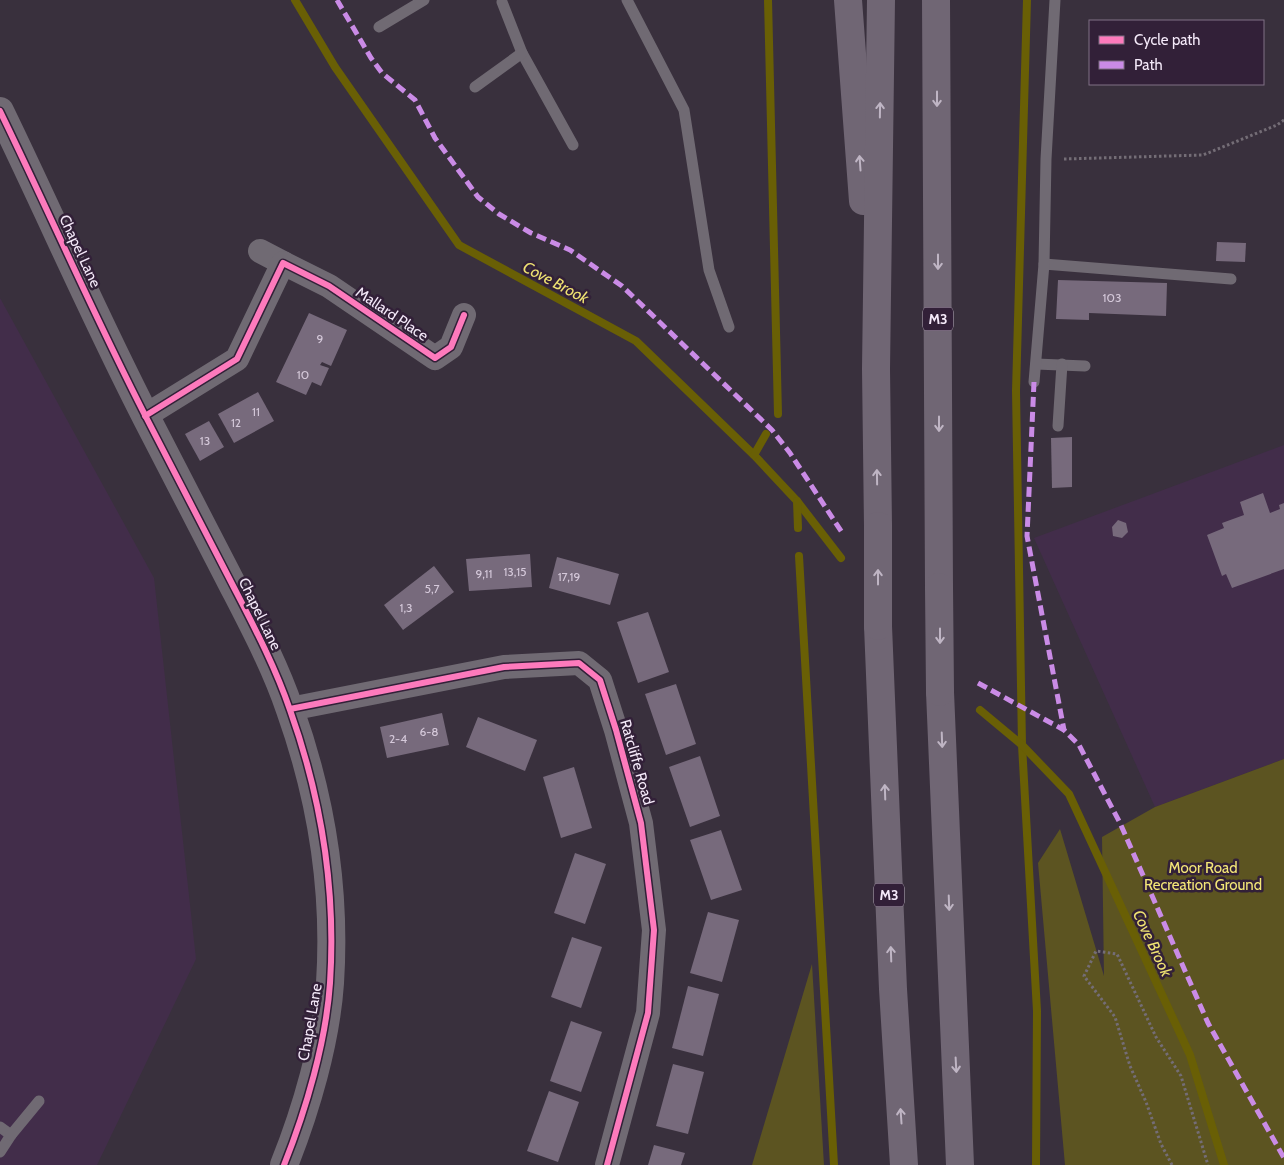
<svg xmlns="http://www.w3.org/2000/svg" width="1284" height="1165" font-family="Cabin,sans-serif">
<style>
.built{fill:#422d4a}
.green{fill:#5c5421}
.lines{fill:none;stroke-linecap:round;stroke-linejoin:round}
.stream{stroke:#695f05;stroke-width:8}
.building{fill:#776a7c}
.path{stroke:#746d76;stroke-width:3;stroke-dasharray:2.5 2.5;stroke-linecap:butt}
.service{stroke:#706a73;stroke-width:11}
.minor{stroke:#706a73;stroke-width:24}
.tertiary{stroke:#706a73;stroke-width:28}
.motorway{stroke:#706674;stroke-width:28}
.motorway-bridge{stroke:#706674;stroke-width:28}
.quiet{stroke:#ca8be6;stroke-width:5;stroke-dasharray:10 5;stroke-linecap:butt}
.cycleway-casing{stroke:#322038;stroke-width:9}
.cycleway{stroke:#fd7abc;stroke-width:6}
.oneway{stroke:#bfb5c4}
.labels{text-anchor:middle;stroke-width:5;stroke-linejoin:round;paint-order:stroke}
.number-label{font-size:12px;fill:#d5c9da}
.shield{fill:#322038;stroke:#baadbf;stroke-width:1}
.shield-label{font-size:14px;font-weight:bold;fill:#f4e9f9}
.street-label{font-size:15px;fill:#f4e9f9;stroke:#322038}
.park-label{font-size:15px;fill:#f4e777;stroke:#322038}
.water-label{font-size:16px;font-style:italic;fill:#efe272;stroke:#322038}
</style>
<rect width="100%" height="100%" fill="#39303d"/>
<g class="built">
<polygon points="0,298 154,578 196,959 97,1165 0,1165"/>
<polygon points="1284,445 1284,759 1155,807 1034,538"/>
</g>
<g class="green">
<polygon points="1284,759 1284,1165 1065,1165 1038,863 1060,829 1104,976 1102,837 1155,807"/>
<polygon points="812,964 824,1165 752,1165"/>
</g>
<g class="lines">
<g class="stream">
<polyline points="295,0 335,67 459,245 636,341 754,455 797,501 841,558"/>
<polyline points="768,0 778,414"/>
<polyline points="1027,0 1016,391 1022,745 1037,1011 1036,1165"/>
<polyline points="754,455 766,434"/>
<polyline points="797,501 798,528"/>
<polyline points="799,556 834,1165"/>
<polyline points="980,710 1022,745 1069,794 1190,1055 1224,1165"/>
</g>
</g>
<g class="building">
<polygon points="1217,242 1246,243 1245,262 1216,261"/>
<polygon points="1058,280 1167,283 1166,316 1089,313 1089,320 1056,319"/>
<polygon points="309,313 347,330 331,366 322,362 320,365 329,368 321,386 312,382 306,395 276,382"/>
<polygon points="258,392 274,421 234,443 218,414"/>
<polygon points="209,421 224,447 200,461 185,434"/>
<polygon points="1072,437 1072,487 1052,488 1051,438"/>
<polygon points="1263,493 1270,513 1280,509 1279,505 1284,503 1284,569 1232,588 1226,574 1222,576 1207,535 1224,528 1222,523 1244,515 1240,502"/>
<polygon points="1118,520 1126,523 1128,532 1122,538 1113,536 1112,527"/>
<polygon points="530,554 532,587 469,591 466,559"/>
<polygon points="557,557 619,574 610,605 549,588"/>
<polygon points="434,566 454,592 403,630 384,605"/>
<polygon points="648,612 669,672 638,683 617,622"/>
<polygon points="676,684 696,744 666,755 645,694"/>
<polygon points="442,713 449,745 387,758 380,727"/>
<polygon points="478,717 537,740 525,771 466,747"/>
<polygon points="700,756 720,816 690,827 669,767"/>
<polygon points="574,767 592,828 561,838 543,777"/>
<polygon points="721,830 742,890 711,900 690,840"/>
<polygon points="575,853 606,864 585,924 554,913"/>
<polygon points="708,912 739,920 722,982 690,973"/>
<polygon points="572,937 602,947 581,1008 551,997"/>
<polygon points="688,986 719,994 703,1056 672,1048"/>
<polygon points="571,1021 602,1032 581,1092 550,1081"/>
<polygon points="673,1064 704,1072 688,1134 656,1126"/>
<polygon points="549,1091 579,1102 558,1162 527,1151"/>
<polygon points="654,1145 685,1153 681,1165 648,1165"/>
</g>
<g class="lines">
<g class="path">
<polyline points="1064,159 1203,155 1277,125 1284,120"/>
<polyline points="1172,1165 1161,1144 1146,1102 1130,1066 1115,1017 1084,976 1096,951 1117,954 1156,1037 1181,1076 1208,1165"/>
</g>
<g class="service">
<polyline points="627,0 684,110 709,270 729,327"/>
<polyline points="502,2 522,53 573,145"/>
<polyline points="379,27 424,0"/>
<polyline points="475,87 522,53"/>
<polyline points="1044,264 1231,279"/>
<polyline points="1036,364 1085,366"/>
<polyline points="1034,382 1044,264 1046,159 1055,0"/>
<polyline points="1058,426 1062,364"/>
<polyline points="0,1127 11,1135 0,1152"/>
<polyline points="11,1135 39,1101"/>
</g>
<g class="minor">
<polyline points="260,251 283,263"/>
<polyline points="145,416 237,359 283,263 329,286 435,358 451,347 464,315"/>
<polyline points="290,709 504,667 579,663 600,680 616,730 641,823 654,930 648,1013 607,1165"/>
</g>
<path class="tertiary" d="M 0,111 C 50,214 95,318 147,419 C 174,471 201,524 228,576 C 250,619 274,663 290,710 C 321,797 336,891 330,983 C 326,1042 306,1110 284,1165"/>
<g class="motorway">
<polyline points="848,0 863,201"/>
<polyline points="936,0 939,587"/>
<polyline points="878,526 876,369 881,0"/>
<polyline points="878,626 893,989 904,1165"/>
<polyline points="940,692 960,1165"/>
</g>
<g class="motorway-bridge">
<polyline points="878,526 878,626"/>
<polyline points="939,587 940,692"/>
</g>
<g class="quiet">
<polyline points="337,0 371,58 382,73 415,100 435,138 478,197 499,214 531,233 570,250 622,286 772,430 790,453 843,534"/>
<polyline points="1034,382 1027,536 1064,730"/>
<polyline points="978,683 1064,730 1079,745 1120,823 1208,1023 1284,1158"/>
</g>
<g class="cycleway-casing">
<g id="cycleway">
<path d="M 0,111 C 50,214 95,318 147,419 C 174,471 201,524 228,576 C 250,619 274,663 290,710 C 321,797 336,891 330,983 C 326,1042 306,1110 284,1165"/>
<polyline points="145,416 237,359 283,263 329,286 435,358 451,347 464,315"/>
<polyline points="290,709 504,667 579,663 600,680 616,730 641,823 654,930 648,1013 607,1165"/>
</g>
</g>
<use href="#cycleway" class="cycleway"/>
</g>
<defs><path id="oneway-shaft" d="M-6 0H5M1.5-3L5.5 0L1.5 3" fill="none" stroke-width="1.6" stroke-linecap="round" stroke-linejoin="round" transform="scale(1.25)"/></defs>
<g class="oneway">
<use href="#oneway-shaft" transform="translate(937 99) rotate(90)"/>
<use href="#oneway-shaft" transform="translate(880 110) rotate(-89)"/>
<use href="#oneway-shaft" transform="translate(860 163) rotate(-94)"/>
<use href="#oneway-shaft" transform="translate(938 262) rotate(90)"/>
<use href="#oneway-shaft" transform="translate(939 424) rotate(90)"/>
<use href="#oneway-shaft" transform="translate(877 477) rotate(-91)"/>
<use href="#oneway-shaft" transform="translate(878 577) rotate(-90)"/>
<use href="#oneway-shaft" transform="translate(940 636) rotate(90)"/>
<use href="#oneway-shaft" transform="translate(942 740) rotate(88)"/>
<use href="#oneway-shaft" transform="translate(885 792) rotate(-92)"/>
<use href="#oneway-shaft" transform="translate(949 903) rotate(88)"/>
<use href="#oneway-shaft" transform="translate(891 954) rotate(-92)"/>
<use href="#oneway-shaft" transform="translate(956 1065) rotate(87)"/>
<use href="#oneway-shaft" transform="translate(901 1116) rotate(-94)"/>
</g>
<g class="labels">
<g class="number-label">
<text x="1112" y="302">103</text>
<text x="320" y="343">9</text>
<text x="303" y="379">10</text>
<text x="256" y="416">11</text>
<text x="236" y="427">12</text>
<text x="205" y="445">13</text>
<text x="515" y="576">13,15</text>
<text x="484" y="578">9,11</text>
<text x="569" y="581">17,19</text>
<text x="432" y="593">5,7</text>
<text x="406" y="612">1,3</text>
<text x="429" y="736">6-8</text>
<text x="398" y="743">2-4</text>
</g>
<g class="shield">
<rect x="923" y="307.5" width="30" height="23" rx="4"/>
<rect x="874" y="883.5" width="30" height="23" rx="4"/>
</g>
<g class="shield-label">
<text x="938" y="324">M3</text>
<text x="889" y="900">M3</text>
</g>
<g class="street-label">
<text transform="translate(80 251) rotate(65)" y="5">Chapel Lane</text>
<text transform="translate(392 314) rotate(34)" y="5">Mallard Place</text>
<text transform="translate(260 614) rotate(64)" y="5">Chapel Lane</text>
<text transform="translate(637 762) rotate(74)" y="5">Ratcliffe Road</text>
<text transform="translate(310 1022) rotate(-80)" y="5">Chapel Lane</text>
</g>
<g class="park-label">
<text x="1203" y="873">Moor Road<tspan x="1203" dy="17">Recreation Ground</tspan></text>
</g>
<g class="water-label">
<text transform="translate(556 282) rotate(28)" y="6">Cove Brook</text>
<text transform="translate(1153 943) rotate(65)" y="6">Cove Brook</text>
</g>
</g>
<rect x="1089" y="20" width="175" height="65" fill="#322038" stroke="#807085"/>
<rect x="1099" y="36" width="25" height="8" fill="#fd7abc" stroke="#807085"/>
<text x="1134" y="45" font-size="15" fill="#f4e9f9">Cycle path</text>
<rect x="1099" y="61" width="25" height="8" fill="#ca8be6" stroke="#807085"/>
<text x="1134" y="70" font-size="15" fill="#f4e9f9">Path</text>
</svg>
